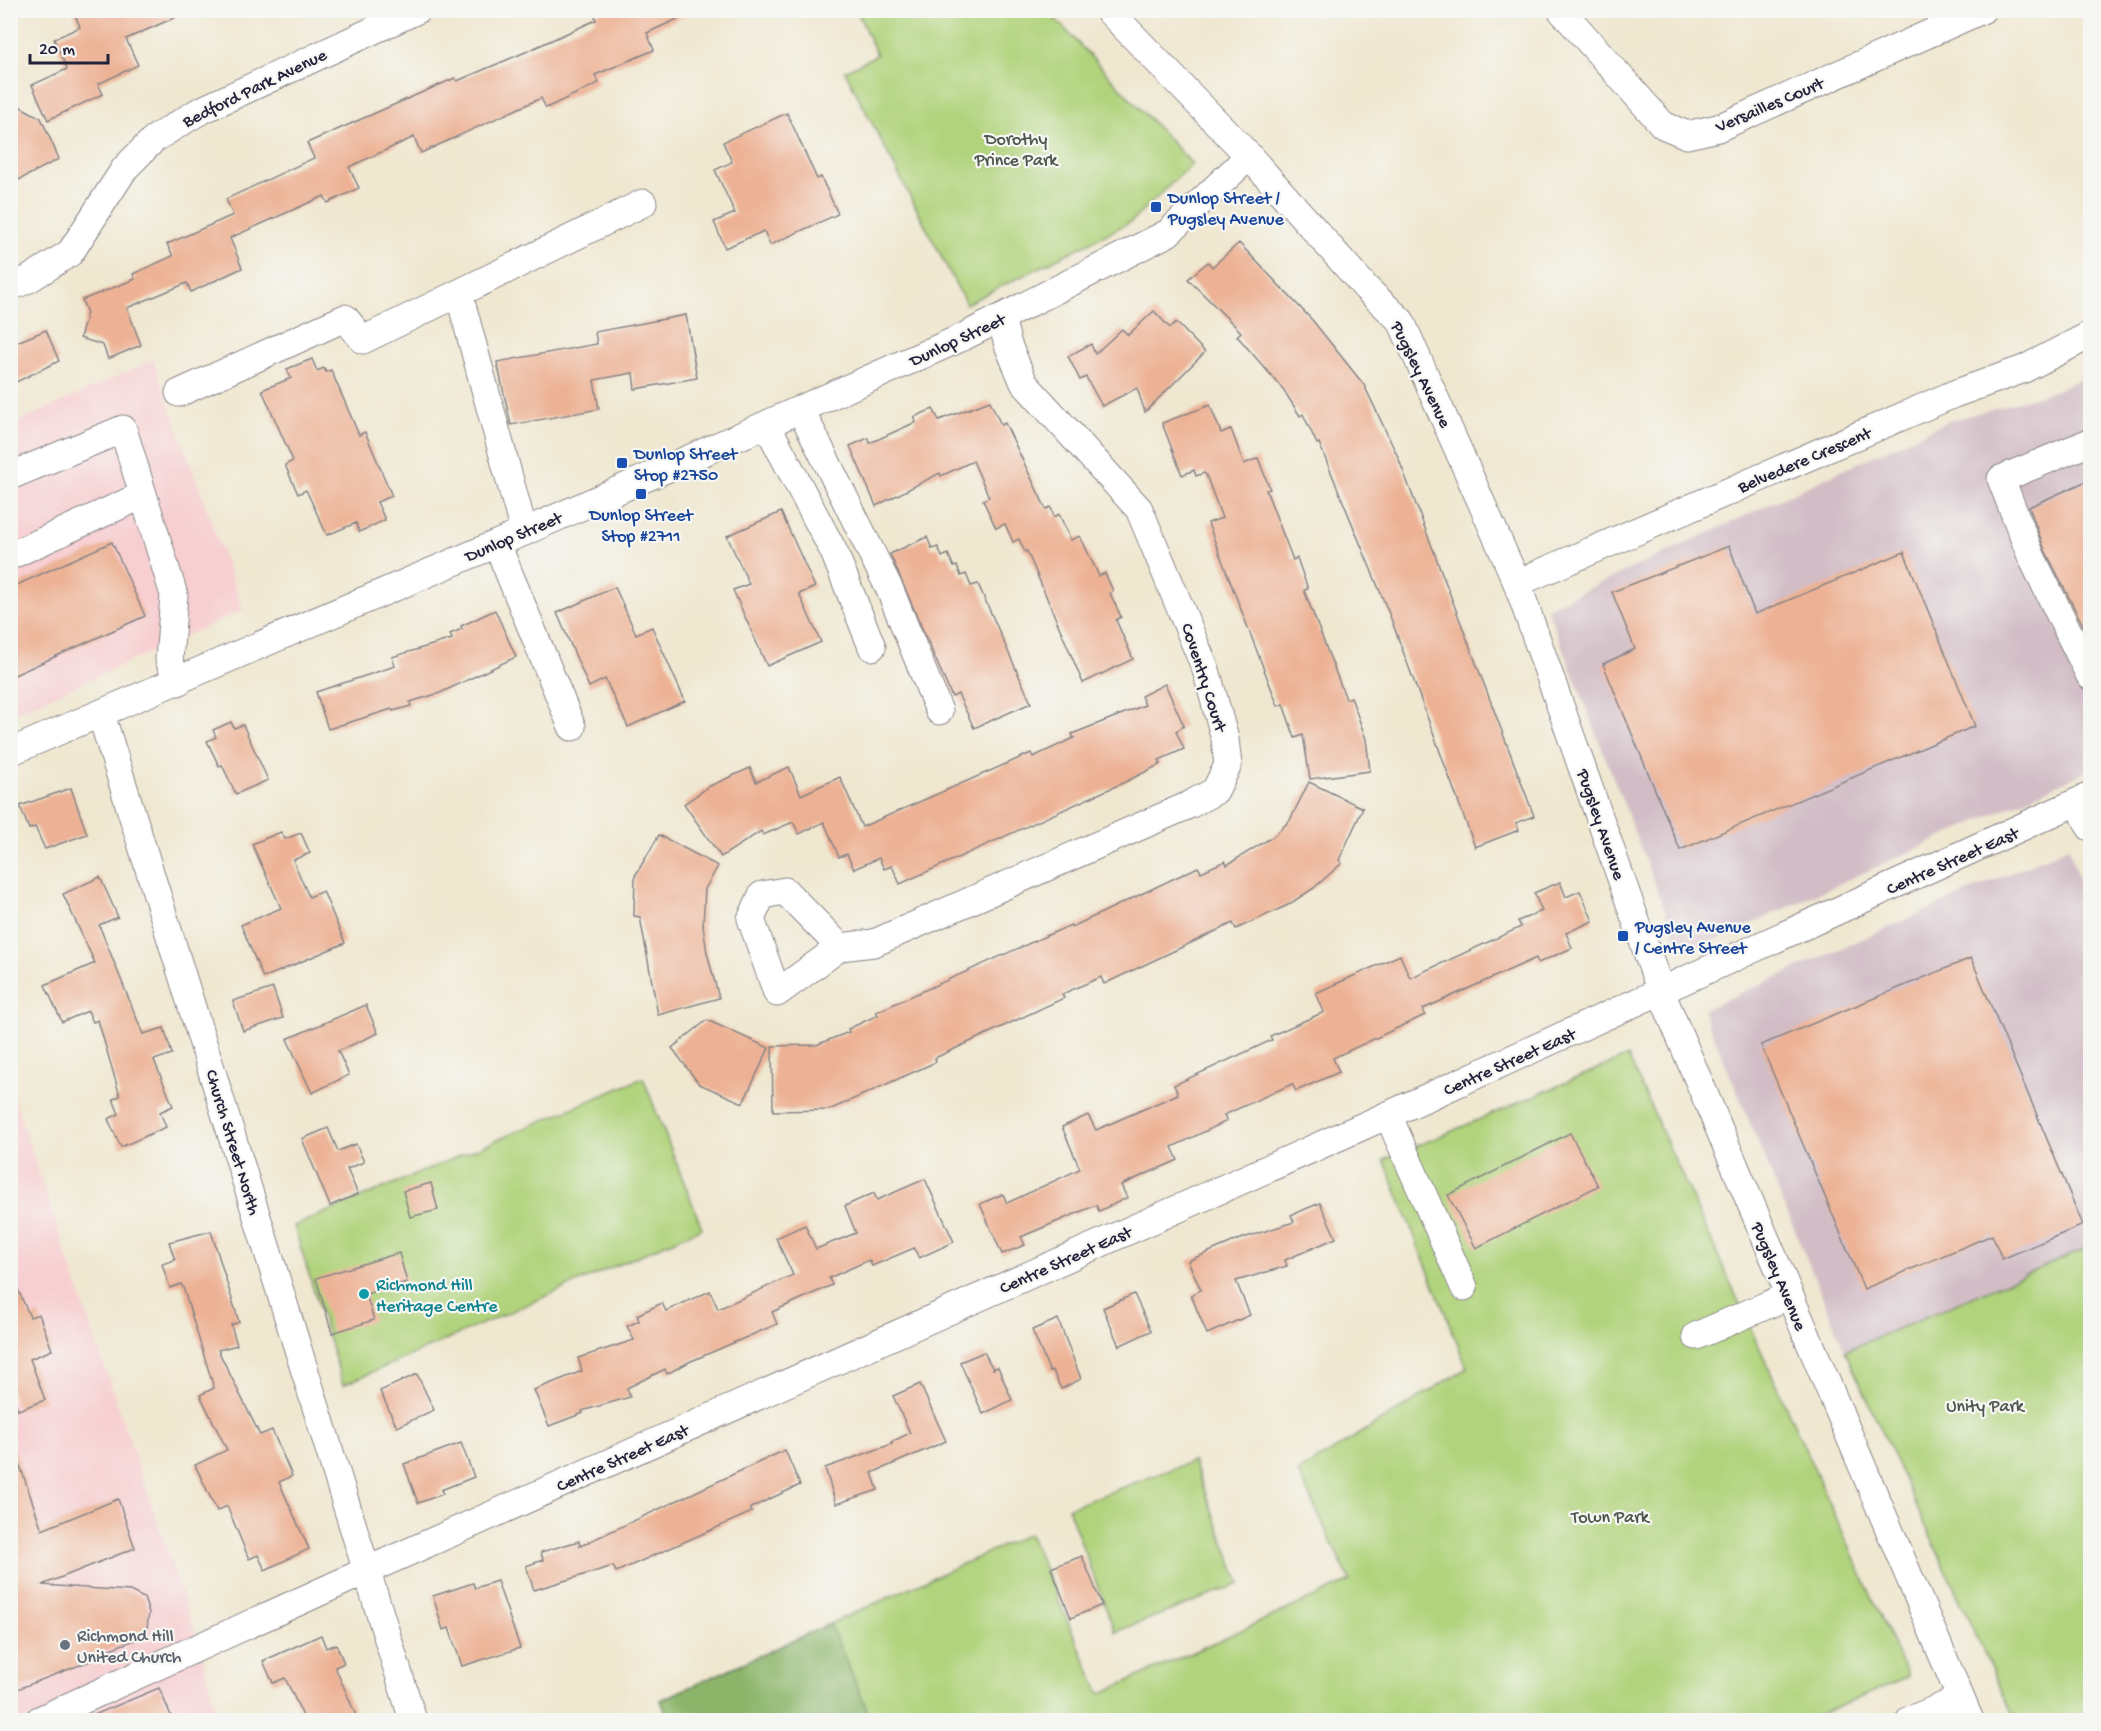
<svg xmlns="http://www.w3.org/2000/svg" width="2101" height="1731" font-family="'Gochi Hand',sans-serif">
<style>
.built{fill:#f7cfd1}
.industrial{fill:#d2bdc6}
.green{fill:#b0d37b;stroke:#697a5b;stroke-width:1.5}
.forest{fill:#8cb56b;stroke:#576c53;stroke-width:1.5}
.building{fill:#edb295}
.lines{fill:none;stroke-linecap:round;stroke-linejoin:round}
.minor-casing{stroke:#888486;stroke-width:29}
.minor{stroke:#fff;stroke-width:27}
.transit-dot{fill:#1a4fb4;stroke:#f6f6f2;stroke-width:2}
.culture-dot{fill:#0f9aa8;stroke:#f6f6f2;stroke-width:2}
.worship-dot{fill:#6b7280;stroke:#f6f6f2;stroke-width:2}
.labels{text-anchor:middle;stroke-width:4.5;stroke-linejoin:round;paint-order:stroke}
.street-label{font-size:18px;fill:#22223b;stroke:#f6f6f2}
.park-label{font-size:18px;fill:#4d574e;stroke:#f6f6f2}
.transit-label{font-size:18px;fill:#164399;stroke:#f6f6f2;text-anchor:start}
.culture-label{font-size:18px;fill:#0d838f;stroke:#f6f6f2;text-anchor:start}
.worship-label{font-size:18px;fill:#5b616d;stroke:#f6f6f2;text-anchor:start}
</style>
<rect width="100%" height="100%" fill="#f6f6f2"/>
<filter id="ink" filterUnits="userSpaceOnUse"><feTurbulence type="fractalNoise" baseFrequency=".0167" numOctaves="2"/><feDisplacementMap in="SourceGraphic" scale="12" xChannelSelector="R" yChannelSelector="G"/><feConvolveMatrix kernelMatrix="1 2 1 2 8 2 1 2 1" color-interpolation-filters="sRGB"/></filter>
<filter id="wash" filterUnits="userSpaceOnUse"><feTurbulence type="fractalNoise" baseFrequency=".008" numOctaves="4" result="noise"/><feDisplacementMap in="SourceGraphic" scale="24" xChannelSelector="R" yChannelSelector="G"/><feGaussianBlur stdDeviation="1.35" result="paint"/><feColorMatrix in="noise" values="0 0 0 0 0 0 0 0 0 0 0 0 0 0 0 0 0 1.4 0 .05"/><feComposite in="paint" operator="in"/></filter>
<g filter="url(#wash)">
<rect width="100%" height="100%" fill="#efe7d0"/>
<g class="built">
<polygon points="153,360 243,610 11,715 10,426"/>
<polygon points="10,1088 204,1660 217,1720 11,1720"/>
</g>
<g class="industrial">
<polygon points="2090,375 2090,770 1700,947 1676,938 1547,608 1946,422 2049,393"/>
<polygon points="2069,847 2090,921 2090,1247 1845,1351 1703,1010"/>
</g>
<g class="green">
<polygon points="857,11 1048,11 1192,164 1131,222 966,304 845,71 877,55"/>
<polygon points="1628,1056 1908,1677 1807,1720 668,1720 661,1700 1029,1534 1100,1694 1350,1581 1298,1472 1467,1368 1384,1160"/>
<polygon points="643,1078 702,1228 343,1385 294,1226"/>
<polygon points="2090,1247 2090,1720 2015,1720 1845,1351"/>
<polygon points="1193,1461 1240,1584 1115,1632 1068,1508"/>
</g>
<polygon class="forest" points="830,1624 872,1720 668,1720 661,1700"/>
<g id="blocks">
<g class="building">
<polygon points="73,10 192,10 126,39 138,65 98,84 103,94 48,120 32,85 67,69 54,39 80,27"/>
<polygon points="605,10 697,10 647,33 654,50 595,75 599,83 546,108 541,98 421,153 414,137 349,167 359,188 328,203 324,196 230,238 242,268 191,292 187,283 127,308 141,345 108,359 103,345 80,338 87,313 82,300 135,279 133,274 173,256 167,244 233,215 226,199 314,158 307,143 455,78 457,81 521,54 596,20 595,15"/>
<polygon points="10,101 41,118 59,159 19,180 10,160"/>
<polygon points="787,113 817,179 821,177 838,214 770,245 764,231 725,248 714,222 735,213 715,170 732,162 723,142"/>
<polygon points="1239,243 1313,321 1364,385 1398,457 1534,816 1516,823 1519,830 1475,847 1390,616 1319,443 1317,444 1303,414 1300,416 1283,389 1237,336 1241,332 1188,279 1208,262 1212,267"/>
<polygon points="1154,311 1170,328 1176,322 1205,352 1145,412 1137,388 1102,406 1086,377 1080,380 1068,356 1091,344 1095,354 1122,329 1128,335"/>
<polygon points="686,315 697,378 635,389 633,373 594,380 599,409 511,425 497,362 597,344 595,332"/>
<polygon points="46,330 59,361 10,385 10,345"/>
<polygon points="312,359 317,371 324,368 326,372 331,370 359,435 365,432 392,496 377,502 385,520 359,532 356,523 327,535 306,490 298,494 285,465 293,461 262,390 291,378 287,369"/>
<polygon points="990,401 1001,425 1005,423 1046,509 1051,507 1054,517 1059,514 1071,540 1080,536 1099,576 1105,573 1113,591 1110,593 1121,617 1116,620 1133,659 1083,683 1027,551 1025,552 1019,539 1013,542 1005,524 996,528 983,500 989,497 973,461 941,476 940,473 876,506 850,446 868,438 870,443 916,422 914,417 933,409 939,420"/>
<polygon points="1210,405 1221,433 1231,429 1244,464 1258,458 1270,489 1266,490 1293,560 1297,558 1308,589 1304,590 1346,699 1351,697 1366,739 1370,771 1310,779 1303,735 1295,738 1283,704 1278,706 1215,542 1208,523 1222,518 1206,475 1204,473 1196,476 1194,470 1182,475 1162,423"/>
<polygon points="2091,479 2091,641 2045,550 2029,507"/>
<polygon points="781,512 815,587 799,594 821,642 767,666 733,590 749,584 727,536"/>
<polygon points="927,537 932,549 938,547 942,557 948,554 954,567 957,566 961,576 966,574 971,586 978,584 1031,703 974,728 958,694 952,697 890,554"/>
<polygon points="112,542 145,616 10,677 10,588"/>
<polygon points="1729,546 1755,614 1904,552 1975,726 1680,850 1603,664 1635,649 1612,592"/>
<polygon points="615,587 636,634 652,627 685,701 628,727 605,679 589,687 557,613"/>
<polygon points="495,610 516,657 440,693 410,702 411,706 393,711 392,709 328,729 316,692 395,666 392,657 452,639 450,634 462,629 461,626"/>
<polygon points="1165,684 1184,726 1176,731 1184,749 1159,760 1161,764 1127,781 900,884 892,866 884,869 879,858 854,869 847,854 839,857 824,822 799,834 793,822 763,835 761,831 721,857 684,804 710,786 750,768 756,782 789,767 801,795 840,777 862,827 1031,753 1033,757 1074,738 1072,734 1145,705 1141,696"/>
<polygon points="231,722 234,728 243,725 268,780 236,794 222,765 219,766 207,741 216,737 213,730"/>
<polygon points="1309,782 1363,808 1339,860 1342,863 1314,888 1288,905 1236,929 1233,923 1104,984 1101,977 1062,994 1064,998 935,1058 936,1062 829,1110 773,1111 772,1046 816,1045 849,1032 848,1029 878,1015 876,1012 1048,935 1071,925 1072,927 1198,867 1201,872 1225,861 1227,865 1274,836 1290,820"/>
<polygon points="71,788 87,834 45,849 35,827 29,829 20,806"/>
<polygon points="281,832 285,839 301,833 310,853 293,860 309,897 323,891 345,943 263,978 241,925 281,908 252,844"/>
<polygon points="659,835 718,866 705,889 703,926 707,953 719,998 658,1015 640,917 634,916 635,876"/>
<polygon points="100,877 118,917 99,925 143,1034 164,1028 172,1054 154,1060 173,1106 160,1112 166,1127 121,1147 108,1119 119,1114 113,1099 120,1096 98,1020 93,1022 88,1011 62,1022 45,985 95,963 63,894"/>
<polygon points="1560,882 1566,897 1580,891 1593,921 1566,933 1572,948 1538,963 1536,958 1423,1009 1425,1015 1333,1058 1339,1072 1296,1091 1292,1084 1224,1115 1227,1121 1172,1147 1178,1160 1121,1185 1127,1198 1099,1211 1096,1205 1021,1237 1025,1245 1002,1254 980,1204 1003,1194 1007,1203 1080,1169 1062,1127 1088,1115 1096,1130 1178,1094 1174,1085 1272,1040 1270,1036 1324,1012 1316,993 1400,955 1410,978 1521,927 1518,921 1542,911 1534,893"/>
<polygon points="1971,958 2083,1225 2002,1259 1992,1235 1864,1289 1761,1045"/>
<polygon points="273,988 283,1018 243,1031 233,1001"/>
<polygon points="366,1005 378,1033 338,1051 349,1075 312,1093 287,1039"/>
<polygon points="707,1020 769,1048 743,1103 699,1084 672,1048"/>
<polygon points="328,1128 338,1151 356,1144 364,1162 347,1169 358,1194 330,1206 302,1139"/>
<polygon points="1570,1133 1598,1186 1476,1248 1448,1195"/>
<polygon points="925,1179 954,1242 919,1258 914,1248 872,1266 869,1260 829,1278 832,1285 772,1312 777,1324 689,1362 667,1374 665,1369 627,1388 630,1397 582,1411 583,1413 549,1426 534,1390 582,1371 578,1358 634,1340 627,1326 639,1321 637,1315 662,1303 666,1311 710,1291 718,1309 793,1275 776,1238 805,1225 816,1249 856,1233 845,1206 874,1193 877,1200"/>
<polygon points="431,1183 438,1210 410,1217 403,1191"/>
<polygon points="1320,1203 1336,1238 1285,1260 1287,1266 1236,1281 1250,1315 1207,1334 1191,1295 1201,1290 1188,1261 1237,1240 1294,1222 1291,1215"/>
<polygon points="211,1231 239,1322 231,1325 237,1345 218,1350 260,1435 272,1430 292,1476 279,1482 309,1549 265,1570 258,1555 249,1559 227,1506 217,1511 195,1465 227,1450 200,1395 214,1388 183,1287 181,1284 170,1288 162,1264 175,1260 169,1242"/>
<polygon points="399,1253 407,1282 366,1294 374,1320 332,1333 316,1278"/>
<polygon points="10,1271 30,1317 39,1314 52,1350 30,1359 45,1400 18,1410 10,1387"/>
<polygon points="1134,1294 1151,1331 1119,1346 1103,1308"/>
<polygon points="1058,1319 1081,1379 1061,1389 1053,1371 1050,1372 1032,1330"/>
<polygon points="984,1352 993,1369 998,1367 1012,1400 983,1414 960,1362"/>
<polygon points="417,1374 434,1410 397,1427 380,1391"/>
<polygon points="920,1384 946,1441 872,1473 878,1490 836,1504 825,1468 892,1444 891,1442 910,1433 893,1396"/>
<polygon points="461,1443 474,1477 441,1490 443,1494 418,1503 404,1464"/>
<polygon points="10,1448 14,1448 42,1530 118,1499 135,1548 42,1585 130,1591 144,1598 149,1613 147,1628 137,1639 102,1652 103,1656 10,1692 10,1623 17,1621 10,1599"/>
<polygon points="785,1450 800,1485 750,1508 752,1512 616,1572 613,1566 534,1590 526,1566 543,1560 541,1552 579,1541 580,1546"/>
<polygon points="1082,1556 1102,1605 1071,1618 1051,1568"/>
<polygon points="497,1581 520,1648 462,1666 449,1628 443,1630 433,1596 473,1583 475,1588"/>
<polygon points="321,1635 326,1648 336,1644 344,1663 335,1667 358,1720 305,1720 285,1678 273,1683 263,1661"/>
<polygon points="159,1688 173,1720 82,1720"/>
</g>
</g>
</g>
<g filter="url(#ink)">
<use href="#blocks" fill-opacity="0" stroke="#888486" stroke-width="1.5"/>
<g class="lines">
<g class="minor-casing">
<g id="minor">
<polyline points="1108,10 1249,156 1366,288 1401,321 1517,583 1661,992 1970,1720"/>
<polyline points="1561,10 1663,125 1687,135 1718,128 1982,10"/>
<polyline points="10,287 29,279 70,253 125,168 154,139 198,112 417,10"/>
<polyline points="459,294 524,532"/>
<polyline points="179,393 345,318 363,340 643,203"/>
<polyline points="801,410 890,590 939,711"/>
<polyline points="767,425 834,552 872,647"/>
<polyline points="2090,442 2001,479 2031,556 2090,676"/>
<polyline points="10,476 123,429 174,595 169,660 178,682"/>
<polyline points="497,544 572,727"/>
<polyline points="10,556 143,495"/>
<polyline points="1517,583 1954,394 2024,369 2090,335"/>
<polyline points="101,714 413,1720"/>
<polyline points="10,752 524,532 963,337 1168,233 1249,156"/>
<polyline points="2078,802 2090,827"/>
<polyline points="840,947 777,993 751,919 762,895 785,891 840,947 874,943 1189,805 1215,791 1228,765 1225,739 1206,670 1139,509 1024,383 1008,345 1001,318"/>
<polyline points="1388,1115 1464,1287"/>
<polyline points="1696,1336 1788,1296"/>
<polyline points="39,1720 366,1571 1388,1115 2090,796"/>
<polyline points="1910,1720 1960,1699"/>
</g>
</g>
<use href="#minor" class="minor"/>
</g>
</g>
<g class="transit-dot">
<rect x="1150" y="201" width="12" height="12" rx="3"/>
<rect x="616" y="457" width="12" height="12" rx="3"/>
<rect x="635" y="488" width="12" height="12" rx="3"/>
<rect x="1617" y="930" width="12" height="12" rx="3"/>
</g>
<circle class="culture-dot" cx="364" cy="1294" r="6"/>
<circle class="worship-dot" cx="65" cy="1645" r="6"/>
<g class="labels">
<g class="street-label">
<text transform="translate(254 87) rotate(-26)" y="6">Bedford Park Avenue</text>
<text transform="translate(1769 104) rotate(-23)" y="6">Versailles Court</text>
<text transform="translate(957 339) rotate(-25)" y="6">Dunlop Street</text>
<text transform="translate(1422 374) rotate(64)" y="6">Pugsley Avenue</text>
<text transform="translate(1804 459) rotate(-23)" y="6">Belvedere Crescent</text>
<text transform="translate(513 536) rotate(-23)" y="6">Dunlop Street</text>
<text transform="translate(1205 677) rotate(72)" y="6">Coventry Court</text>
<text transform="translate(1602 824) rotate(71)" y="6">Pugsley Avenue</text>
<text transform="translate(1952 860) rotate(-24)" y="6">Centre Street East</text>
<text transform="translate(1509 1061) rotate(-24)" y="6">Centre Street East</text>
<text transform="translate(234 1142) rotate(73)" y="6">Church Street North</text>
<text transform="translate(1065 1259) rotate(-24)" y="6">Centre Street East</text>
<text transform="translate(1780 1276) rotate(67)" y="6">Pugsley Avenue</text>
<text transform="translate(622 1457) rotate(-24)" y="6">Centre Street East</text>
</g>
<g class="park-label">
<text x="1016" y="144">Dorothy<tspan x="1016" dy="21">Prince Park</tspan></text>
<text x="1985" y="1411">Unity Park</text>
<text x="1610" y="1522">Town Park</text>
</g>
<g class="transit-label">
<text x="1168" y="203">Dunlop Street /<tspan x="1168" dy="21">Pugsley Avenue</tspan></text>
<text x="634" y="459">Dunlop Street<tspan x="634" dy="21">Stop #2750</tspan></text>
<text x="641" y="520" text-anchor="middle">Dunlop Street<tspan x="641" dy="21">Stop #2711</tspan></text>
<text x="1635" y="932">Pugsley Avenue<tspan x="1635" dy="21">/ Centre Street</tspan></text>
</g>
<g class="culture-label">
<text x="376" y="1290">Richmond Hill<tspan x="376" dy="21">Heritage Centre</tspan></text>
</g>
<g class="worship-label">
<text x="77" y="1641">Richmond Hill<tspan x="77" dy="21">United Church</tspan></text>
</g>
</g>
<rect width="2101" height="1731" fill="none" stroke="#f6f6f2" stroke-width="36"/>
<path d="M30 54v9h78v-9" fill="none" stroke="#22223b" stroke-width="3"/>
<text x="39" y="54" font-size="18" fill="#22223b" stroke="#f6f6f2" stroke-width="4.5" paint-order="stroke">20 m</text>
</svg>
